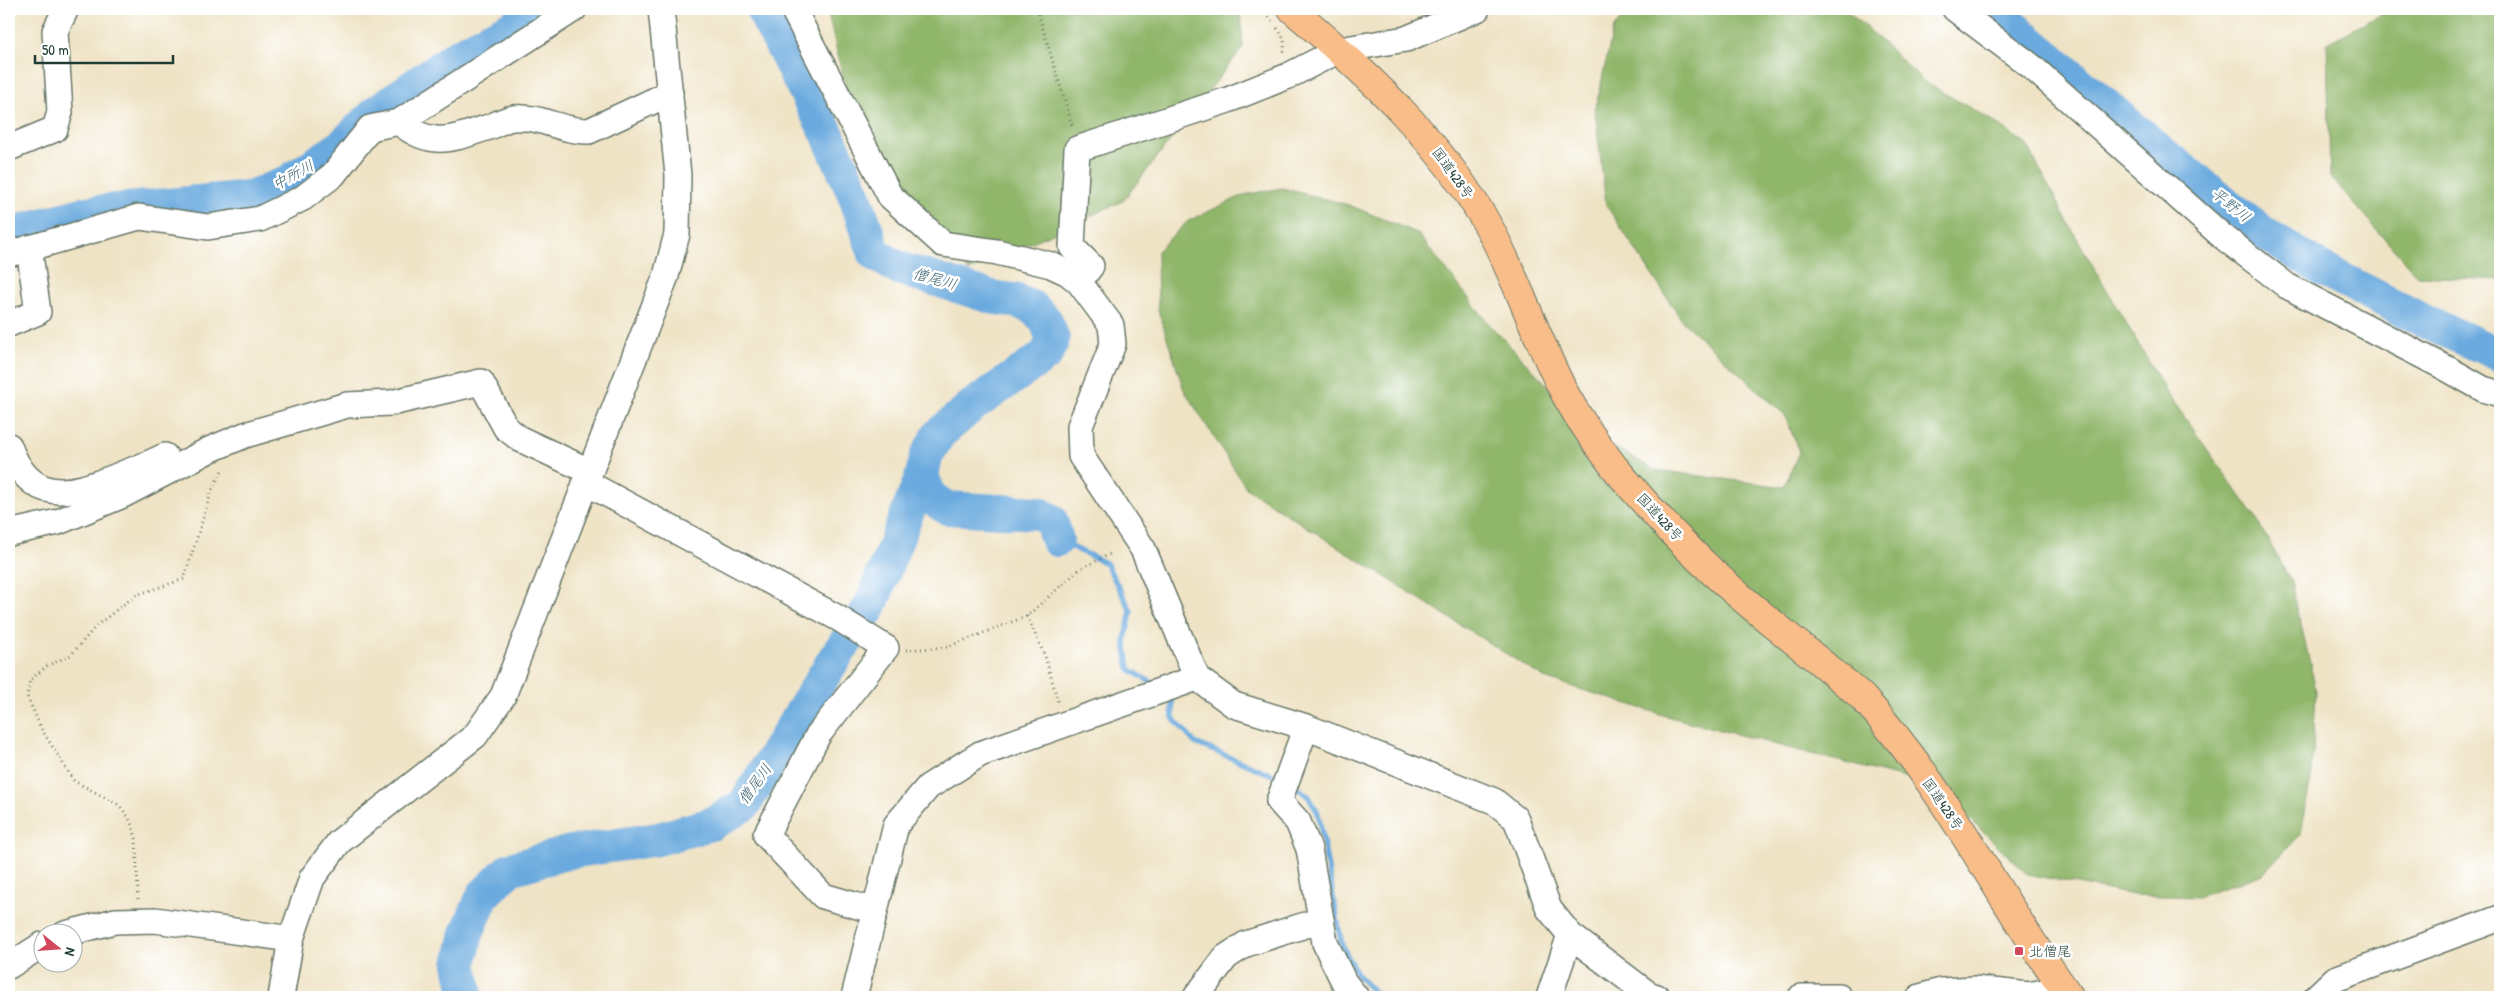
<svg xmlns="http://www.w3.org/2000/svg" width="2509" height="1006" font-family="'Patrick Hand','Klee One',sans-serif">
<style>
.forest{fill:#90b66a;stroke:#587a4f}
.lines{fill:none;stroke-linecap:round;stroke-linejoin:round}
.stream{stroke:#6baade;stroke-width:5.5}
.river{stroke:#6baade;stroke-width:34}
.minor-casing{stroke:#687767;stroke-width:28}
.highway-casing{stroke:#687767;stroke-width:30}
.path{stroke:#687767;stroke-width:3;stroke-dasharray:1 4;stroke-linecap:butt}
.minor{stroke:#fff;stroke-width:25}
.highway{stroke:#f8bd89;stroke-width:28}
.poi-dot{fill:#d1495b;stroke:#fff;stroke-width:2}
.labels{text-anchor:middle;stroke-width:5;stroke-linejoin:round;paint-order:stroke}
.street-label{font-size:14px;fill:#1f3d34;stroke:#fff}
.poi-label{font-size:14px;fill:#1f3d34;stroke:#fff;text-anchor:start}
.water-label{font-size:15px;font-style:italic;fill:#3a6370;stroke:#fff}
</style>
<rect width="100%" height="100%" fill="#fff"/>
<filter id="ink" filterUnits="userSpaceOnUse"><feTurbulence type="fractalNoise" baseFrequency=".02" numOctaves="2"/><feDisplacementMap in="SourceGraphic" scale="10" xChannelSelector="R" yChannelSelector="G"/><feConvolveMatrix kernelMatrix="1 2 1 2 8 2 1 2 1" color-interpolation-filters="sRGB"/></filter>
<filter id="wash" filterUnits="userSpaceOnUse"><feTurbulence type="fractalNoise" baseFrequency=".0096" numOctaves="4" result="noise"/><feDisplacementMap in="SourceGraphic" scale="20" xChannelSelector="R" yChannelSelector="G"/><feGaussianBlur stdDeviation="1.12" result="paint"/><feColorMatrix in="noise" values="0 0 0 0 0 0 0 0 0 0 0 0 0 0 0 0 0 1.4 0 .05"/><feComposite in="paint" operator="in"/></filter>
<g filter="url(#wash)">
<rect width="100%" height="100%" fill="#efe3c5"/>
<g class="forest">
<polygon points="827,9 1240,9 1243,47 1123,201 969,271 860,149"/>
<polygon points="1630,9 1844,9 1873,33 1923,81 1991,120 2027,145 2063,214 2165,390 2254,515 2291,581 2316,690 2312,773 2301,834 2263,874 2198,897 2133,895 2027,874 1966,815 1915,781 1670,717 1544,678 1247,489 1184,390 1158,310 1157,251 1188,221 1244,195 1282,188 1349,205 1417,233 1490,325 1597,437 1655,470 1784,487 1799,452 1785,415 1683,322 1606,205 1595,111 1613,29"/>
<polygon points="2392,9 2500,9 2500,280 2417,276 2330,176 2327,43"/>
</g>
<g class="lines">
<g class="stream">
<polyline points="1057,540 1106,563 1131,611 1125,640 1129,669 1157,686"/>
<polyline points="1168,694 1172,697 1173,718 1195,743 1280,778"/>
<polyline points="1293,784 1309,797 1318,813 1342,946 1358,976 1379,997"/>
</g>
<g class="river">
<polyline points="762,9 827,133 854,194 875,254 898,268 995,298 1014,300 1033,308 1046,321 1053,339 1046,355 972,406 939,434 926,457 922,476 931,498 947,508 1038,513 1051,520 1057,540"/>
<polyline points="1992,9 2165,155 2269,237 2322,269 2422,320 2500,355"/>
<polyline points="9,234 86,213 250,197 286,183 339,148 379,110 458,55 519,23 529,15 532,9"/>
<polyline points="467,997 460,964 467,933 483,895 510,869 570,852 658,839 711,824 744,805 834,659 870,607 922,476"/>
</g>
</g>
</g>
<g filter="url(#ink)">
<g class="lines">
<g class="minor-casing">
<g id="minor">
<polyline points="793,9 890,196 943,244 997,252 1051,265 1068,273 1079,282 1111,325 1113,344 1080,426 1081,456 1143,549 1197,678 1234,705 1306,727 1494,801 1516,819 1549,909 1570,935 1648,994 1657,997"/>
<polyline points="1955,9 2031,66 2222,236 2287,286 2446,368 2483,389 2500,394"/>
<path d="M 399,122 C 433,150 454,138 492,126 C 498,123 506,119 513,118 C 539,115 563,132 589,131 L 670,93"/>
<polyline points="9,148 55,129 60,112 55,31 66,9"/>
<polyline points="9,254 139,217 208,227 260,219 303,198 333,175 370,128 399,122 574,9"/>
<polyline points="1079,282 1091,266 1072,247 1077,149 1228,100 1288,76 1339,50 1406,39 1477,9"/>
<polyline points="9,324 38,312 29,248"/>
<path d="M 9,446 C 30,505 69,495 115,477 C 132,470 149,464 165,456"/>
<polyline points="585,482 838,618 886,648 818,735 766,835 823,896 875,911"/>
<polyline points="9,533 58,522 123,495 209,450 245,435 347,405 391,403 481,382 506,428 520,439 589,471"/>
<polyline points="1306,727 1279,801 1298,822 1309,849 1325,943 1344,982 1356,997"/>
<polyline points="65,934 115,921 155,920 291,939"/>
<polyline points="9,966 42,945"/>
<polyline points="281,997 291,939 312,878 339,842 475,736 503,696 666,276 677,234 678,175 661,9"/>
<polyline points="854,997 896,825 928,787 980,754 1197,678"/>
<polyline points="1196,997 1226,957 1246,944 1321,920"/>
<polyline points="1549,997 1570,935"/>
<polyline points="1801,997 1839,997"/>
<polyline points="1920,997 1941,991 1974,989 2029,995 2063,988"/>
<polyline points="2316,997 2335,979 2500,918"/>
</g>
</g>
<g class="highway-casing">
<path id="highway" d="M 1292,9 C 1367,74 1443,142 1491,231 C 1518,282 1536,337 1562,388 C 1576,416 1596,443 1615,468 C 1651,511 1692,555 1735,592 C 1764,617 1794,641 1824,665 C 1836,676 1851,686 1863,698 C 1946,787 1998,900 2070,997"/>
</g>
<g class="path">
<polyline points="1037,9 1073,128"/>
<polyline points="1262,9 1272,21"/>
<path d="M 1277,28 C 1284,37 1286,43 1283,54"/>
<polyline points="1027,616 1045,656 1059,705"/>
<polyline points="906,650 947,647 1027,616 1080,569 1110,554"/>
<polyline points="138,899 136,837 129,818 119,805 74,781 42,730 27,696 30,680 47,666 71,655 97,625 136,595 184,579 212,490 223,468"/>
</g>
<use href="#minor" class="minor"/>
<use href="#highway" class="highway"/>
</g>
</g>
<rect class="poi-dot" x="2014" y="946" width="10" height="10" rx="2.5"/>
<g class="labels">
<g class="street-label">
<text transform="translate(1453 173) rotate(54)" y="5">国道428号</text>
<text transform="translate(1660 517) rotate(47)" y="5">国道428号</text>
<text transform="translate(1943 804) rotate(55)" y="5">国道428号</text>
</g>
<g class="poi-label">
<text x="2029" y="956">北僧尾</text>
</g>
<g class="water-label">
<text transform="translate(293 175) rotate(-29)" y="5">中所川</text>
<text transform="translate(2231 205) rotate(39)" y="5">平野川</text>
<text transform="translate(935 279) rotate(16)" y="5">僧尾川</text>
<text transform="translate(755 784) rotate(-54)" y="5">僧尾川</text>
</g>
</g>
<rect width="2509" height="1006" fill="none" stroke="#fff" stroke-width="30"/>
<g transform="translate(58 948) rotate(107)"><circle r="24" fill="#ffffff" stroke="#a5b1ae"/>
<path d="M0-4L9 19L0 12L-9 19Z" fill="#d1495b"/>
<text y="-8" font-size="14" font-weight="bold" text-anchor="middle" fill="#1f3d34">N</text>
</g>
<path d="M35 55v8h138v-8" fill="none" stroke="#1f3d34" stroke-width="2.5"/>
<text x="42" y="55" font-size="15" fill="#1f3d34" stroke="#ffffff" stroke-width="4" paint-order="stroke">50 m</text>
</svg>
